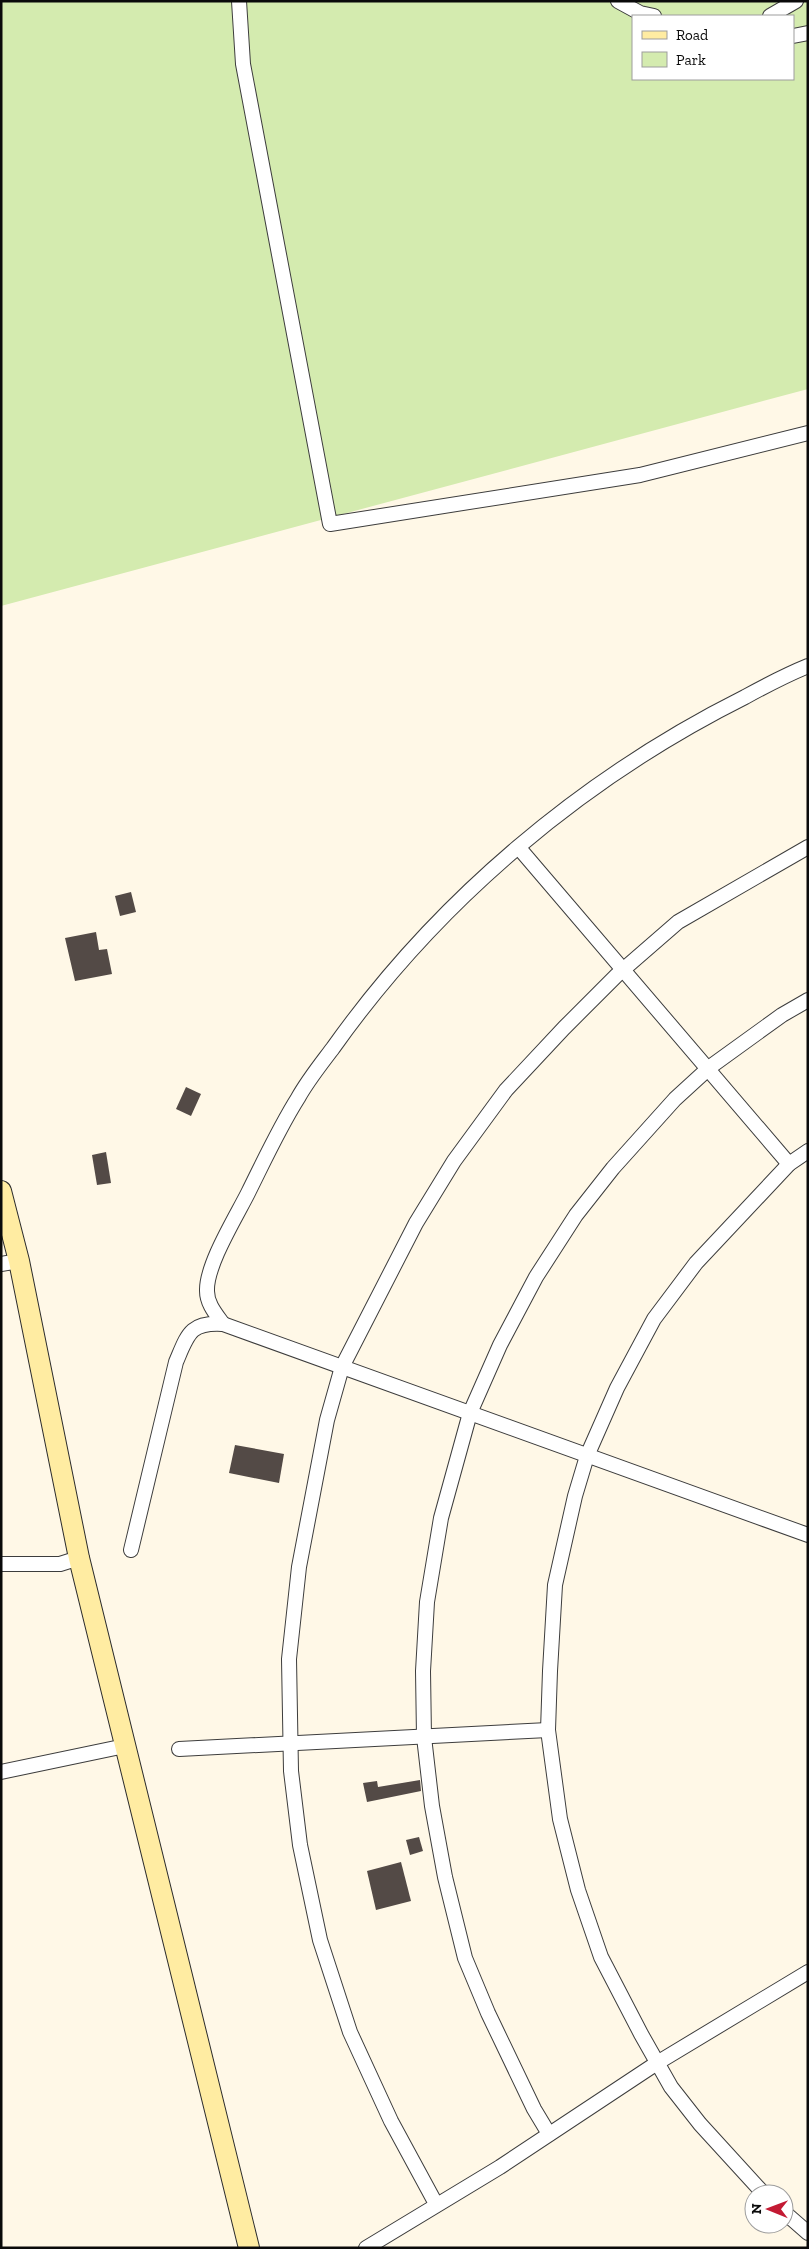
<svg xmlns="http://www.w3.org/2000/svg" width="809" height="2249" font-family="'Zilla Slab',serif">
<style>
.green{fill:#d4ebaf;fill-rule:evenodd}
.building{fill:#534a46}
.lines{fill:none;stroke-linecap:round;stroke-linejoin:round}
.street-casing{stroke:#3d3d3d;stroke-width:16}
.secondary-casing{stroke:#2c2c2c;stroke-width:22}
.street{stroke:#fff;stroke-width:14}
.secondary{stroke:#ffeca2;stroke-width:20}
</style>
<rect width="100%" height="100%" fill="#fff8e7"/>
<path class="green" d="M 1,1 L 808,1 L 808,389 L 1,606 ZM 633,16 L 793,16 L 793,79 L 633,79 Z"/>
<g class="building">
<polygon points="131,892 136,912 120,916 115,896"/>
<polygon points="96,932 99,950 107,949 112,974 75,981 65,938"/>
<polygon points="186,1087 201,1094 191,1116 176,1109"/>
<polygon points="106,1152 111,1183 97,1185 92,1155"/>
<polygon points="235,1445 284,1454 279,1483 229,1473"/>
<polygon points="420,1780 421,1791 367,1802 363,1783 377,1781 378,1787"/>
<polygon points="419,1837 423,1851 410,1855 406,1840"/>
<polygon points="401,1862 411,1901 376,1910 367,1871"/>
</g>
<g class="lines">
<g class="street-casing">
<g id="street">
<polyline points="239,1 243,64 330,524 640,475 808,433"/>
<polyline points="618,1 640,13 654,16"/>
<polyline points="770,16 796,1"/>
<polyline points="793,36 808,33"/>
<polyline points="519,848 789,1164"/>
<polyline points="1,1264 19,1261"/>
<path d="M 223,1324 C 216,1314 207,1304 207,1291 C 206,1265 236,1217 248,1193 C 264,1161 279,1128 298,1098 C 308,1080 321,1064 333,1048 C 438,900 583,778 745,697 C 765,686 786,675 808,666"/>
<path d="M 131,1550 L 176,1362 C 188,1334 190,1322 223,1324 L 808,1535"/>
<polyline points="1,1564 60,1564 79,1558"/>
<polyline points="179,1749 548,1730"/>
<polyline points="1,1772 125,1746"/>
<polyline points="549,2134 534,2109 488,2013 465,1958 445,1877 432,1806 424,1737 423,1671 427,1602 441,1518 470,1413 500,1345 536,1277 576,1215 613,1168 675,1099 710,1067 782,1015 808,1000"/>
<polyline points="764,2194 700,2124 671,2087 641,2034 601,1957 578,1890 560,1819 548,1730 550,1671 555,1585 575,1496 587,1456 617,1388 654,1319 696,1263 789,1164 808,1151"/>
<polyline points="436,2204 391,2121 350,2032 320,1940 300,1845 291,1771 289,1659 299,1567 327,1420 342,1367 416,1223 454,1161 506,1090 564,1028 617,975 678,922 808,847"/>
<polyline points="784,2212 808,2233"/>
<polyline points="366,2248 500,2167 657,2063 808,1972"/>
</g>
</g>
<g class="secondary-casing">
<polyline id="secondary" points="1,1191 19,1261 79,1558 249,2248"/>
</g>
<use href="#street" class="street"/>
<use href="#secondary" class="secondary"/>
</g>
<rect width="809" height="2249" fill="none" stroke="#0a0a0a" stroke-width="5"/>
<rect x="632" y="15" width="162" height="65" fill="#ffffff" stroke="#9d9d9d"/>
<rect x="642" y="31" width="25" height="8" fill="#ffeca2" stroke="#9d9d9d"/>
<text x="676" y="40" font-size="15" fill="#0a0a0a">Road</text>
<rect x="642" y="52" width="25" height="15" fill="#d4ebaf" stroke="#9d9d9d"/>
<text x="676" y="65" font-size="15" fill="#0a0a0a">Park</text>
<g transform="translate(769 2209) rotate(271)"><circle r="24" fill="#ffffff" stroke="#9d9d9d"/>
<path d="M0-4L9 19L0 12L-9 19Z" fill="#c31a33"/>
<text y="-8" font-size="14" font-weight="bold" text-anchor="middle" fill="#0a0a0a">N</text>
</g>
</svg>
